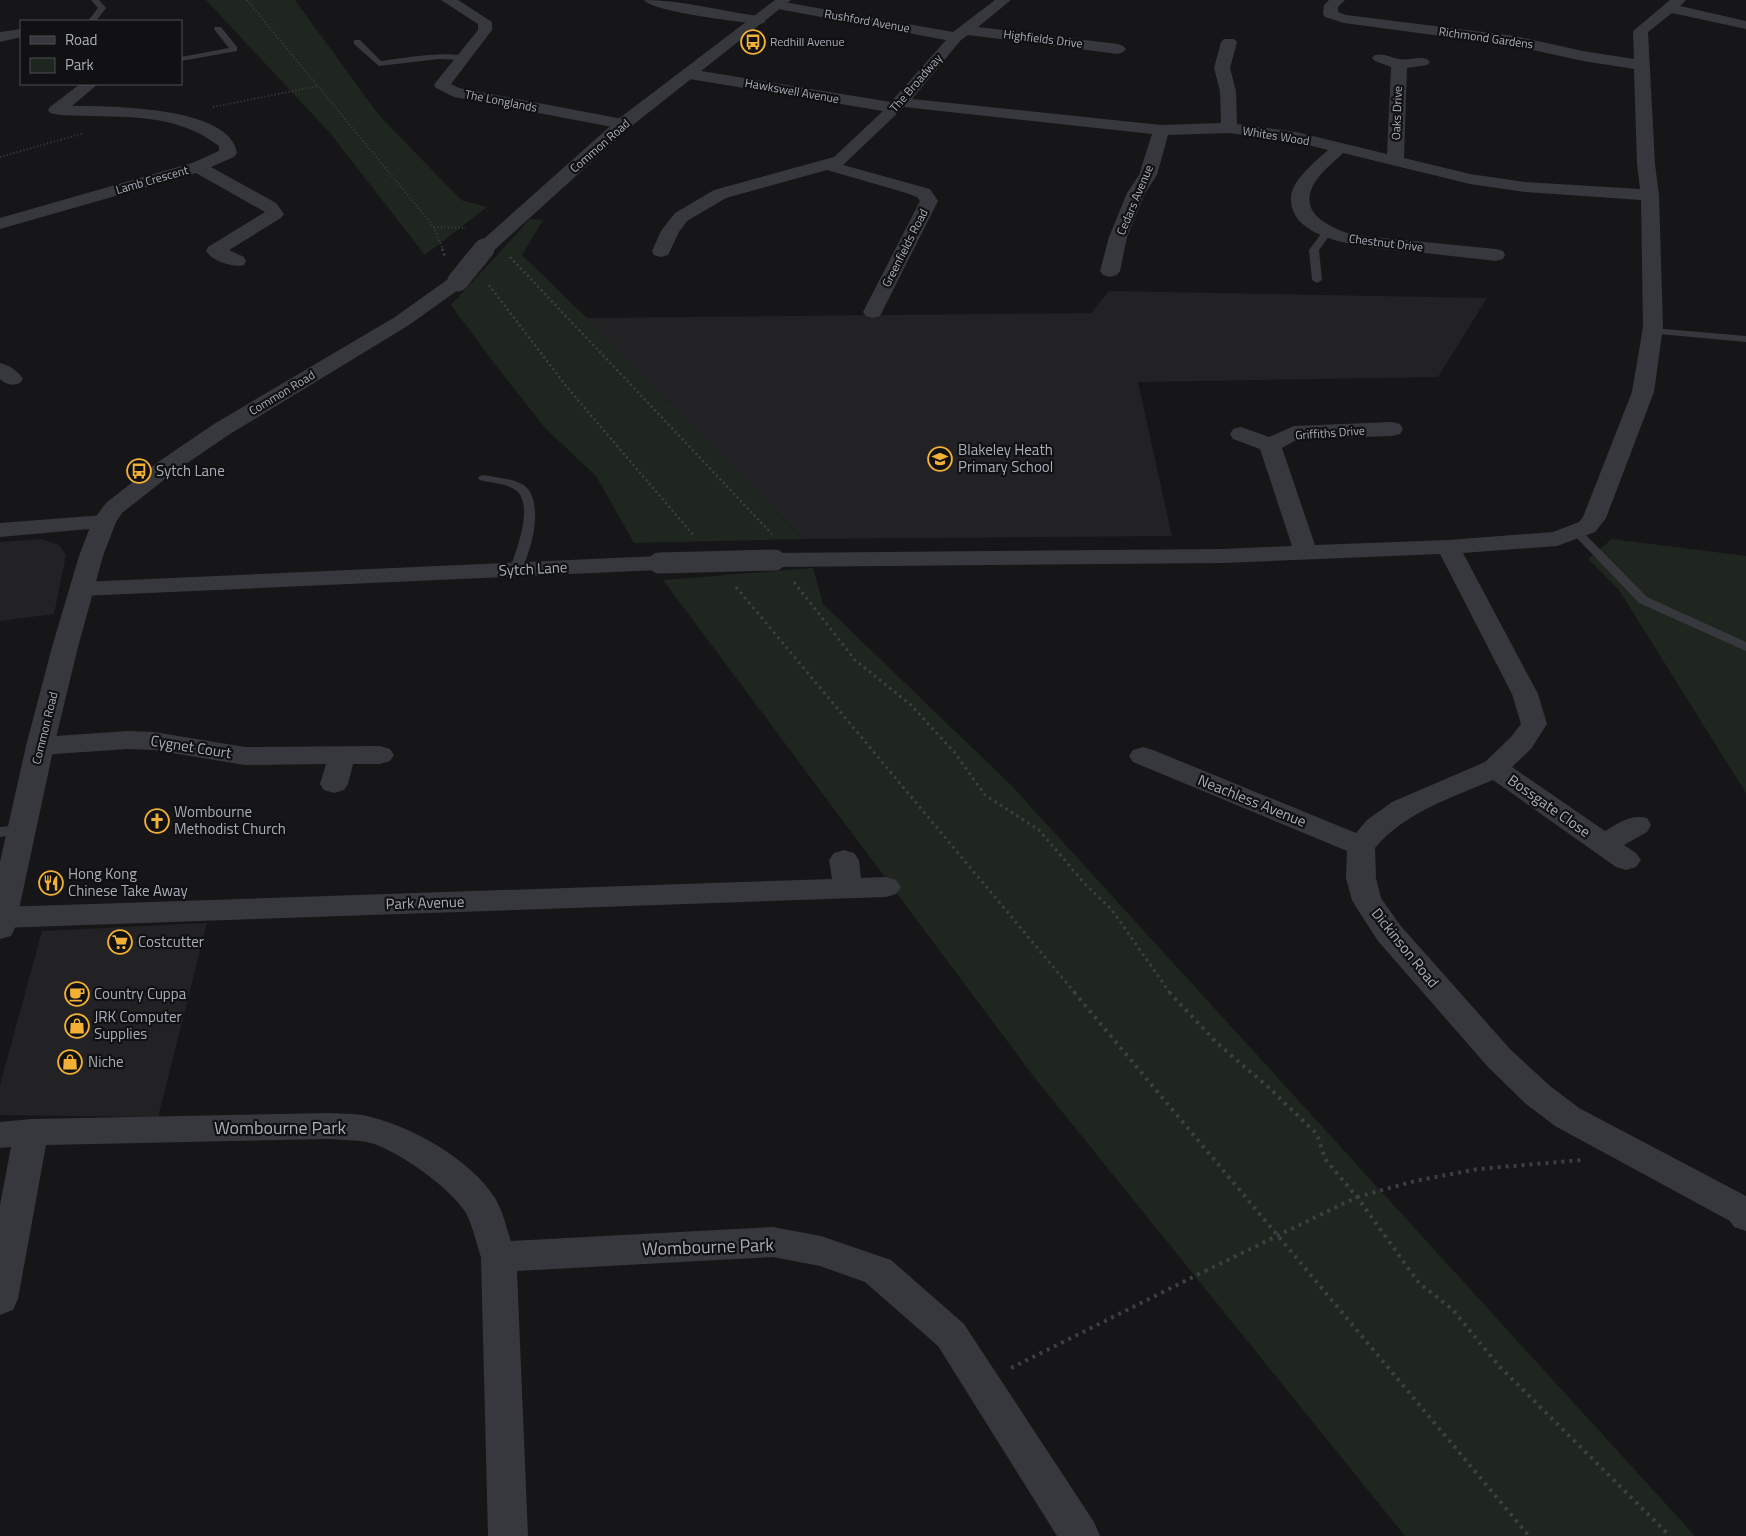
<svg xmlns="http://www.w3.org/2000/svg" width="1746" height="1536" font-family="'Titillium Web',sans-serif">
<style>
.built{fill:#222225}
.green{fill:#1e261f}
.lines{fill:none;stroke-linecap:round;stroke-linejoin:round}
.path-far3{stroke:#3d3f44;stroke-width:2;stroke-dasharray:1 2.5;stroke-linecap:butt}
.path-far2{stroke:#3d3f44;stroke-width:2.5;stroke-dasharray:2 3;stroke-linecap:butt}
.path-far1{stroke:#3d3f44;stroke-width:3;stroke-dasharray:2.5 4;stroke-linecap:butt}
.path{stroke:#3d3f44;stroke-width:4;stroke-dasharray:3 5;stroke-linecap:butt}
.service{fill:#37383d;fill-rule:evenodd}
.minor{fill:#37383d;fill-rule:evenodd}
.tertiary{fill:#37383d;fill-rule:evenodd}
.path-bridge{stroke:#3d3f44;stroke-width:4;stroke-dasharray:3 5;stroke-linecap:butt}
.minor-bridge{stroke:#37383d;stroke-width:21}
.tertiary-bridge-far1{stroke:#37383d;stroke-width:16}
.tertiary-bridge{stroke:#37383d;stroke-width:21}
.labels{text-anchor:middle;stroke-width:4.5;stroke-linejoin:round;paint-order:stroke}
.far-street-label{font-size:12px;fill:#a8adb8;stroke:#111113}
.far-poi-label{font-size:12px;fill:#a8adb8;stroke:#111113;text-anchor:start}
.poi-label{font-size:15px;fill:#a8adb8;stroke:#111113;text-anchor:start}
.street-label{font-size:15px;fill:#a8adb8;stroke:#111113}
.near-street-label{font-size:18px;fill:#a8adb8;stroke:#111113}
</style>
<rect width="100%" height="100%" fill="#161618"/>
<g class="built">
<polygon points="1109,291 1487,298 1438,377 1138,382 1172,536 803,539 587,318 1091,313"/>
<polygon points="42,539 59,545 66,555 54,614 0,621 0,542"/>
<polygon points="207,923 158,1117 0,1115 0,1085 42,931"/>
</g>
<g class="green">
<polygon points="206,0 295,0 378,114 461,200 487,207 425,255 330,133"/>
<polygon points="530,219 543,220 522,255 587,318 803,539 634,543 596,476 546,429 497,367 451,305"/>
<polygon points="1612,539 1746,556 1746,793 1619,590 1588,559"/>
<polygon points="813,568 823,604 1012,786 1695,1536 1405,1536 1034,1077 663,580"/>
</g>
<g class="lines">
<g class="path-far3">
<polyline points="247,0 434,227 443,250"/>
<polyline points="213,107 318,86"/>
<polyline points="0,157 84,133"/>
<polyline points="434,227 466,228"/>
</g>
<g class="path-far2">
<polyline points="442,249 445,257"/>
<polyline points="510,257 772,534"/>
<polyline points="489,285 566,386 694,536"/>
</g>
<g class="path-far1">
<polyline points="794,582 855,660 911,705 955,753 985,795 1039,830 1085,884 1112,910 1170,993"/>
<polyline points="736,587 1075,993"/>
</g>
<g class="path">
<polyline points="1074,992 1529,1536"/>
<polyline points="1169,992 1218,1044 1267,1086 1317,1134 1325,1159 1357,1197 1419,1283 1453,1310 1499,1366 1670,1536"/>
<polyline points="1357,1197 1415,1181 1478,1169 1582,1160"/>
<polyline points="1011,1368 1205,1271"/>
</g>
<g class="service">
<polygon points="91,0 99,0 106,8 96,21 88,21 98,8"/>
<polygon points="215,27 221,27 237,47 237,51 181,61 181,57 229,48 214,29"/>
<path d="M 354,40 L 360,40 L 381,61 C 398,59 454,49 467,58 L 463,60 L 439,59 L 379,66 L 354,44 Z"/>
<polygon points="1327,229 1332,232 1319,250 1322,280 1317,283 1312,280 1309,250 1324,230"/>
<polygon points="1652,328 1746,336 1746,342 1648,333 1648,329"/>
<path d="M 484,475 C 496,478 511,478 522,484 C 546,498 532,552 520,572 L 516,573 L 510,569 C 516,551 536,502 514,489 C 504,483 491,483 480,480 L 478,478 L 480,476 Z"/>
<polygon points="1576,527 1580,529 1647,597 1746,642 1746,651 1639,603 1572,533 1570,531 1572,529"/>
<polygon points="22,825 27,827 29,830 27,833 0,837 0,827"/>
</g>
<g class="minor">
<polygon points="441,0 458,0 492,22 492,30 451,84 459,88 623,119 629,120 631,124 629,128 623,129 454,97 436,88 434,85 436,82 478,30 478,24"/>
<path d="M 644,0 C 682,0 721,11 759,16 L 764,17 L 766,20 L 764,23 L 759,24 C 740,22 653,12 644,0 Z"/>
<path d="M 995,0 L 1011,0 L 978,27 L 1118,44 L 1123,46 L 1126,49 L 1123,52 L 1118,54 L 968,35 L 961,40 L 912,99 L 1161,125 L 1221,123 L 1220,91 L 1214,68 L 1221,42 L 1224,39 L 1234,39 L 1237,42 L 1230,68 L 1236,91 L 1237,124 L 1296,132 L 1387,154 L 1391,67 L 1375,61 L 1372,58 L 1375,55 C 1384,53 1390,57 1399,59 C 1408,61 1418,56 1427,59 L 1430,62 L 1427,65 L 1407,68 L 1404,158 L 1470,174 L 1525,182 L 1640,189 L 1637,164 L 1634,69 L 1583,61 L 1515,46 L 1344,23 L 1325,17 L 1323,14 L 1324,5 L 1329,0 L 1345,0 L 1338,7 L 1338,12 L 1346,15 L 1515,36 L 1583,51 L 1634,59 L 1633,31 L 1670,0 L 1686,0 L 1680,6 L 1746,21 L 1746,29 L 1672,13 L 1648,32 L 1655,164 L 1659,195 L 1663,327 L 1654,392 L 1606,518 L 1595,532 L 1557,546 L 1463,553 L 1538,694 L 1547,724 L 1531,749 L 1512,767 L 1605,831 C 1619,823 1630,814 1647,818 L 1651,825 L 1647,832 L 1624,845 L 1636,853 L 1641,860 L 1636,867 L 1626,870 L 1616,867 L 1493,780 C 1451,798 1405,812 1375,848 L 1376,878 L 1381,898 L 1400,925 L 1510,1049 L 1550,1086 L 1579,1108 L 1746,1196 L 1746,1231 L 1734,1227 L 1730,1221 L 1555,1126 L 1526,1104 L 1488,1067 L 1378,941 L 1356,907 L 1352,900 L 1346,878 L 1347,851 L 1133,762 L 1129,756 L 1133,750 L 1143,747 L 1153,750 L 1356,833 L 1367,820 L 1392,802 L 1485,762 L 1511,737 L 1521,724 L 1512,694 L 1440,554 L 1223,563 L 775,567 L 767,565 L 763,560 L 767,555 L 775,553 L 1223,549 L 1292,546 L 1260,449 L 1233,439 L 1230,434 L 1233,429 L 1241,427 L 1269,437 L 1294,426 L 1392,422 L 1400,424 L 1403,429 L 1400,434 L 1392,436 L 1298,439 L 1282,448 L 1315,545 L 1448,540 L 1553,532 L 1579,522 L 1583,517 L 1632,392 L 1643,327 L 1641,200 L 1525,192 L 1470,184 L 1343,153 C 1334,162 1322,171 1315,182 C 1296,213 1329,227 1353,235 L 1496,249 L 1503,251 L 1505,255 L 1503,259 L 1496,261 C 1469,258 1443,255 1416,252 C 1385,249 1288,246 1291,197 C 1292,180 1316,161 1328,150 L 1296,142 L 1229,133 L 1168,135 L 1157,175 L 1145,193 L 1127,237 L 1120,271 L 1117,275 L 1110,277 L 1103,275 L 1100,271 L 1109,237 L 1127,193 L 1139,175 L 1152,134 L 904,107 L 843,165 L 930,189 L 938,201 L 880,316 L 873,318 L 866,316 L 863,312 L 920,201 L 917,197 L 903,192 L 827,170 L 726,198 L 687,221 L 679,232 L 668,255 L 661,257 L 654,255 L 652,251 L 661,231 L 675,213 L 714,190 L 834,157 L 883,111 L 689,79 L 683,77 L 681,74 L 683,71 L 689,69 L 891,102 L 946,40 L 778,9 L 773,8 L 771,5 L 773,2 L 778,1 L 953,32 Z"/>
<polygon points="21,29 21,37 0,42 0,32"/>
<path d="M 80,84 L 98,84 L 72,106 C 108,106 231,106 237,153 L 234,157 L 211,167 L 276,203 L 284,214 L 281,218 L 229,250 L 244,257 L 246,261 L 244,265 C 233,268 212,261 206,251 L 208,247 L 265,212 L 196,173 L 0,229 L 0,218 L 192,163 L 219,151 L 219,146 C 182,117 138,117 93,116 C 79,115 64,117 50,113 L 48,110 L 50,107 Z"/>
<path d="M 0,363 C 9,365 18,371 23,379 L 20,383 C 12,386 7,385 0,379 Z"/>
<polygon points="104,515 112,517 116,522 112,527 0,537 0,523"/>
<polygon points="659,556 667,558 671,563 667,568 659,570 82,596 73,594 70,589 73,584 82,582"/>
<polygon points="128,731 154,732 245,747 380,746 390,749 394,755 390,761 380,764 353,764 348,784 344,790 334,793 324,790 320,784 326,764 245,765 154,750 128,749 40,755 30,752 26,746 30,740 40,737"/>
<polygon points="844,850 854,853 859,860 861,878 886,877 896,880 901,887 896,894 886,897 0,928 0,908 2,907 832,879 829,860 834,853"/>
<path d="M 329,1113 C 343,1114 358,1113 371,1117 C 414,1128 470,1159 495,1198 C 503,1211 506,1227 511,1241 L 773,1227 L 821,1236 L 891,1260 L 964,1324 L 1094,1522 L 1100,1536 L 1057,1536 L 938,1346 L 865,1282 L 820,1266 L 773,1257 L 517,1271 L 528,1536 L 488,1536 L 481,1257 C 476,1243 473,1226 466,1213 C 452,1189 395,1148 367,1142 C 355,1140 341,1140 329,1139 L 46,1145 L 18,1299 L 13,1310 L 0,1315 L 0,1205 L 11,1147 L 0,1148 L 0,1122 L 31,1119 Z"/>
</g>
<g class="tertiary">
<polygon points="775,0 791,0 629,128 492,252 485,254 478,252 476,248 478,244 617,120"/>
<polygon points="458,275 465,277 468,281 465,285 409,325 230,434 174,472 122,513 116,522 103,556 78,647 54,746 15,928 11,936 0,939 0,862 26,746 52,647 79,556 92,522 106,503 158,462 214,424 395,317 451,277"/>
</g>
<polyline class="path-bridge" points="1205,1271 1357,1197"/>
<polyline class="minor-bridge" points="659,563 775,560"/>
<polyline class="tertiary-bridge-far1" points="483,250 485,248"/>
<polyline class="tertiary-bridge" points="458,281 484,249"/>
</g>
<defs>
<g id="bus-ring" transform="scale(1.25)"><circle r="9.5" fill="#111113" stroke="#f2b134" stroke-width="1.5"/><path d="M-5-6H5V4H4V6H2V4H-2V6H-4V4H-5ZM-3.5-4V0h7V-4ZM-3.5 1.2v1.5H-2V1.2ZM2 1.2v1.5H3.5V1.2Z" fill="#f2b134"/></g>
<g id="school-ring" transform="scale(1.25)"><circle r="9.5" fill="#111113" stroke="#f2b134" stroke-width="1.5"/><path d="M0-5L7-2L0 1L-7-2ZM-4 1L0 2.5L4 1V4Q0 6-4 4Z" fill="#f2b134"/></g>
<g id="church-ring" transform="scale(1.25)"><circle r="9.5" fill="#111113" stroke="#f2b134" stroke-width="1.5"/><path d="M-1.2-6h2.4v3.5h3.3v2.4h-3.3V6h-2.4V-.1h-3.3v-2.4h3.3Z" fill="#f2b134"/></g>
<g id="restaurant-ring" transform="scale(1.25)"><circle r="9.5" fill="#111113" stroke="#f2b134" stroke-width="1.5"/><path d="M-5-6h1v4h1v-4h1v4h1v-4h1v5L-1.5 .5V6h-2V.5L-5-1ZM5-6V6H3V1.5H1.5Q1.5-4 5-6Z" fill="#f2b134"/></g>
<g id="supermarket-ring" transform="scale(1.25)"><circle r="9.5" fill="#111113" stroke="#f2b134" stroke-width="1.5"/><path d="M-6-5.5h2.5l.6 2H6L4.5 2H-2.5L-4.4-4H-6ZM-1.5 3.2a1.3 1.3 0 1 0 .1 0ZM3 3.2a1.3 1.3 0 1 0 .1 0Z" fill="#f2b134"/></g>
<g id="cafe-ring" transform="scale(1.25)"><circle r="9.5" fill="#111113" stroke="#f2b134" stroke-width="1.5"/><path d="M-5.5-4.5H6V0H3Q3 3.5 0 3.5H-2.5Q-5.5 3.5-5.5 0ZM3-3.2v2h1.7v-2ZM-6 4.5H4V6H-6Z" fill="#f2b134"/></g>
<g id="shop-ring" transform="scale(1.25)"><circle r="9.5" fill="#111113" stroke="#f2b134" stroke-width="1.5"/><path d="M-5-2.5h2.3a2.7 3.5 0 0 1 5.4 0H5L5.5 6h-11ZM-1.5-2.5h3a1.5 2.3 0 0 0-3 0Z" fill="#f2b134"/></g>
</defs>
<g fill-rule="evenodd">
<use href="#bus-ring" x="753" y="42"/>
<use href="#school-ring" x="940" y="459"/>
<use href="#bus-ring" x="139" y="471"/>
<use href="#church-ring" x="157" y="821"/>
<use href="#restaurant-ring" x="51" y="883"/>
<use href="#supermarket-ring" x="120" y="942"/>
<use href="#cafe-ring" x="77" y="994"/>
<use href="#shop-ring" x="77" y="1026"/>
<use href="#shop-ring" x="70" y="1062"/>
</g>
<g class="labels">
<g class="far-street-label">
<text transform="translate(867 21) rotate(10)" y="4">Rushford Avenue</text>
<text transform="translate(1486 38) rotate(8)" y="4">Richmond Gardens</text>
<text transform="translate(1043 39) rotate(7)" y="4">Highfields Drive</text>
<text transform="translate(916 83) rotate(-49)" y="4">The Broadway</text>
<text transform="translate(792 91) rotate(10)" y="4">Hawkswell Avenue</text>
<text transform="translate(501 101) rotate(11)" y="4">The Longlands</text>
<text transform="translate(1397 113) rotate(-88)" y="4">Oaks Drive</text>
<text transform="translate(1276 136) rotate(9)" y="4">Whites Wood</text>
<text transform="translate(600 146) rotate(-41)" y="4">Common Road</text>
<text transform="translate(152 180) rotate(-16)" y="4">Lamb Crescent</text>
<text transform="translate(1135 200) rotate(-67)" y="4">Cedars Avenue</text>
<text transform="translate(1386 243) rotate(7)" y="4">Chestnut Drive</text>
<text transform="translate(905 248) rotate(-63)" y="4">Greenfields Road</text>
<text transform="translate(282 393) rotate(-31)" y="4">Common Road</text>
<text transform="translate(1330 433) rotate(-4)" y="4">Griffiths Drive</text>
<text transform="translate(45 728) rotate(-76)" y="4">Common Road</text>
</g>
<g class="far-poi-label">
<text x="770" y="46">Redhill Avenue</text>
</g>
<g class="poi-label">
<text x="958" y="455">Blakeley Heath<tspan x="958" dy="17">Primary School</tspan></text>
<text x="156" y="476">Sytch Lane</text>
<text x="174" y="817">Wombourne<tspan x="174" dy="17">Methodist Church</tspan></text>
<text x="68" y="879">Hong Kong<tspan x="68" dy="17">Chinese Take Away</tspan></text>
<text x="138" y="947">Costcutter</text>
<text x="94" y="999">Country Cuppa</text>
<text x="94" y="1022">JRK Computer<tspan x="94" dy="17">Supplies</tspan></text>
<text x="88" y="1067">Niche</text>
</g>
<g class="street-label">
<text transform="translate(533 569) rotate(-3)" y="5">Sytch Lane</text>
<text transform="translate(191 747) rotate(9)" y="5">Cygnet Court</text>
<text transform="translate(1252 801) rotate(22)" y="5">Neachless Avenue</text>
<text transform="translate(1549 806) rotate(35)" y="5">Bossgate Close</text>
<text transform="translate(425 903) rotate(-2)" y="5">Park Avenue</text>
<text transform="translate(1405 948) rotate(51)" y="5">Dickinson Road</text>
</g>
<g class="near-street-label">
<text x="280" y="1134">Wombourne Park</text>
<text transform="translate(708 1247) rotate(-2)" y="6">Wombourne Park</text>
</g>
</g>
<rect x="20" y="20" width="162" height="65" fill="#111113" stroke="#4d4f55"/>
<rect x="30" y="36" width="25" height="8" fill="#37383d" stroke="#4d4f55"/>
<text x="65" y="45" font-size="15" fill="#a8adb8">Road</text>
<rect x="30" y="58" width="25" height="15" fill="#1e261f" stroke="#4d4f55"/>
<text x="65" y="70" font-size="15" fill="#a8adb8">Park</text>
</svg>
